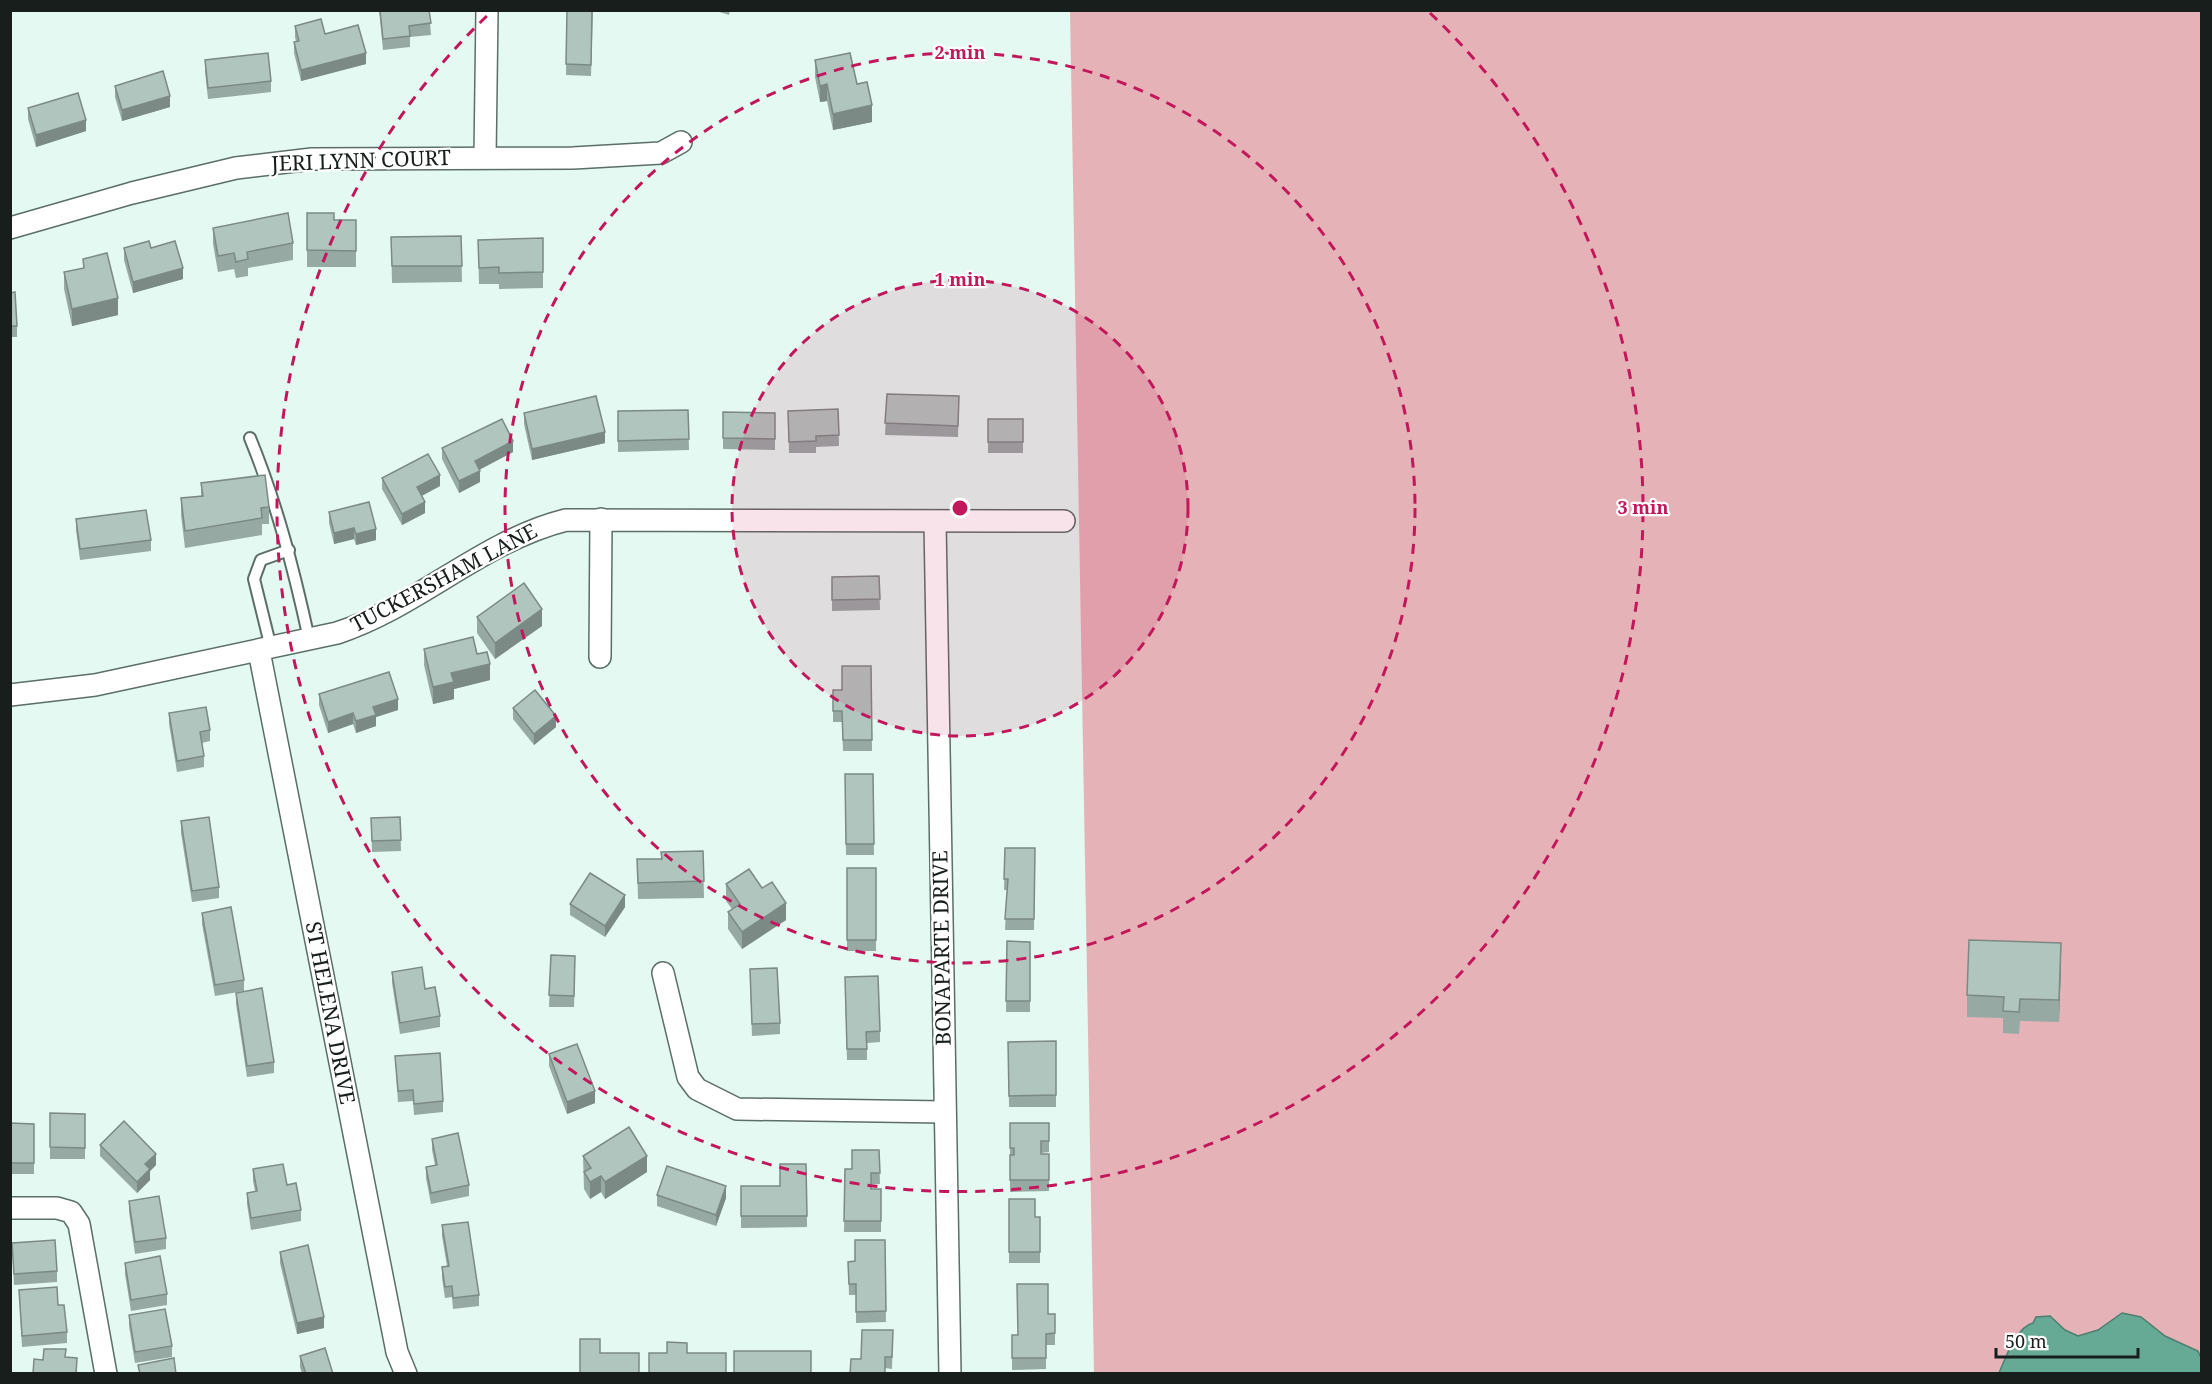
<svg xmlns="http://www.w3.org/2000/svg" width="2212" height="1384" font-family="'Noto Serif',serif">
<style>
.green{fill:#e5b2b7}
.water{fill:#66a994;stroke:#4e7f70;stroke-width:1.5}
.lines{fill:none;stroke-linecap:round;stroke-linejoin:round}
.lane-casing{stroke:#5b6e67;stroke-width:14}
.street-casing{stroke:#5b6e67;stroke-width:24}
.lane{stroke:#fff;stroke-width:10}
.street{stroke:#fff;stroke-width:21}
.wall{fill:#97a9a3}
.shaded-wall{fill:#7b8a85}
.building{fill:#b0c5be;stroke:#7b8a85;stroke-width:1.5}
.ring{fill:none;stroke:#c2185b;stroke-width:3;stroke-dasharray:10 8}
.labels{text-anchor:middle;stroke-width:4.5;stroke-linejoin:round;paint-order:stroke}
.street-label{font-size:21px;fill:#171e1c;stroke:#fff}
.centre{fill:#c2185b;stroke:#fff;stroke-width:3}
.ring-label{font-size:18px;text-anchor:middle;font-weight:bold;fill:#c2185b;stroke:#fff;stroke-width:4.5;stroke-linejoin:round;paint-order:stroke}
</style>
<rect width="100%" height="100%" fill="#e4f9f1"/>
<polygon class="green" points="1070,11 2201,11 2201,1373 1094,1373"/>
<path class="water" d="M 2122,1313 L 2141,1317 L 2165,1336 L 2198,1351 L 2201,1358 L 2201,1373 L 1999,1373 C 2005,1359 2016,1327 2033,1323 L 2036,1317 L 2050,1316 L 2065,1330 L 2078,1336 L 2098,1330 Z"/>
<g class="lines">
<g class="lane-casing">
<g id="lane">
<path d="M 250,438 C 277,504 294,570 309,639"/>
<polyline points="271,648 254,579 261,560 289,550"/>
</g>
</g>
<g class="street-casing">
<g id="street">
<polyline points="485,157 487,10"/>
<polyline points="10,228 132,193 236,168 312,159 573,158 661,153 681,142"/>
<polyline points="935,522 950,1374"/>
<polyline points="259,651 397,1352 406,1374"/>
<polyline points="600,657 601,519"/>
<path d="M 10,695 L 95,685 L 337,633 C 419,606 482,541 566,520 L 1064,521"/>
<polyline points="663,973 688,1077 697,1089 737,1109 944,1112"/>
<polyline points="10,1208 57,1208 71,1212 79,1224 106,1374"/>
</g>
</g>
<use href="#lane" class="lane"/>
<use href="#street" class="street"/>
</g>
<g class="wall">
<polygon points="379,10 429,10 431,35 410,37 410,47 383,50"/>
<polygon points="567,10 593,10 591,76 566,75"/>
<polygon points="713,10 730,10 729,15"/>
<polygon points="295,26 325,34 366,64 301,81 294,53 294,42 296,42 295,37"/>
<polygon points="205,60 271,81 271,92 208,99 205,71"/>
<polygon points="815,60 857,84 872,122 833,130 827,101 820,102 815,77"/>
<polygon points="115,86 170,107 122,121 115,97"/>
<polygon points="28,108 86,131 36,147 28,119"/>
<polygon points="307,213 334,220 356,220 356,267 307,267"/>
<polygon points="213,228 293,243 293,260 248,268 248,276 236,278 234,269 218,272 213,244"/>
<polygon points="461,236 462,282 392,283 391,237"/>
<polygon points="543,238 543,288 499,289 499,284 479,284 478,240"/>
<polygon points="124,248 151,248 183,279 133,293 124,260"/>
<polygon points="83,259 118,315 72,326 64,289 64,272 83,268"/>
<polygon points="10,293 17,326 17,337 10,337"/>
<polygon points="887,394 959,396 958,437 885,435"/>
<polygon points="838,409 839,446 816,447 816,453 789,453 788,411"/>
<polygon points="688,410 689,450 618,452 618,411"/>
<polygon points="723,412 775,413 775,450 723,449"/>
<polygon points="524,413 605,443 532,460 524,424"/>
<rect x="988" y="419" width="35" height="34"/>
<polygon points="442,448 513,452 479,470 480,482 459,493 442,459"/>
<polygon points="382,478 440,486 422,496 425,513 402,525 382,489"/>
<polygon points="201,483 269,507 269,524 262,524 262,535 185,548 181,515 181,498 201,496"/>
<polygon points="329,512 376,540 356,545 354,539 334,544 329,523"/>
<polygon points="76,519 151,540 151,551 80,560 76,530"/>
<polygon points="879,576 880,610 832,611 832,577"/>
<polygon points="477,617 542,626 495,659 477,633"/>
<polygon points="424,649 477,654 490,680 454,689 454,699 433,704 424,665"/>
<polygon points="871,666 872,751 843,751 842,722 833,722 833,690 842,690"/>
<polygon points="319,694 398,710 376,717 376,726 356,733 353,724 328,733 319,705"/>
<polygon points="513,708 556,727 534,745 513,719"/>
<polygon points="169,713 210,730 210,741 202,743 204,756 204,767 177,772 169,724"/>
<polygon points="845,774 873,774 874,855 846,855"/>
<polygon points="400,817 401,851 372,852 371,818"/>
<polygon points="181,821 219,887 219,898 192,902 181,833"/>
<polygon points="1005,848 1035,848 1034,930 1005,930 1007,890 1004,890"/>
<polygon points="703,851 704,898 638,899 637,859 661,859"/>
<rect x="847" y="868" width="29" height="83"/>
<polygon points="726,884 762,888 786,920 742,949 728,929 728,912 732,909 726,901"/>
<polygon points="570,904 625,907 605,937 570,915"/>
<polygon points="202,913 244,980 244,991 215,996 202,924"/>
<polygon points="1007,941 1030,942 1030,1012 1006,1012"/>
<polygon points="551,955 575,967 574,1007 549,1007"/>
<polygon points="2061,965 2059,1022 2020,1021 2019,1034 2003,1033 2003,1018 1967,1017 1967,995"/>
<polygon points="392,972 425,989 440,1016 440,1027 400,1034 392,983"/>
<polygon points="750,980 780,1023 780,1034 752,1036"/>
<polygon points="845,988 880,1031 880,1042 867,1043 867,1060 847,1060"/>
<polygon points="236,993 274,1062 274,1073 247,1077 236,1004"/>
<polygon points="1056,1041 1056,1107 1009,1107 1008,1042"/>
<polygon points="549,1054 595,1103 567,1114 549,1066"/>
<polygon points="395,1056 443,1101 443,1112 414,1115 413,1101 398,1102"/>
<polygon points="50,1113 85,1114 85,1159 50,1159"/>
<polygon points="10,1123 34,1124 34,1174 10,1174"/>
<polygon points="1010,1123 1049,1123 1049,1152 1041,1153 1041,1154 1049,1154 1049,1191 1010,1192"/>
<polygon points="432,1139 469,1185 469,1196 431,1204 426,1178 426,1167 435,1165 432,1150"/>
<polygon points="100,1145 156,1165 150,1171 150,1180 137,1193 100,1156"/>
<polygon points="879,1150 880,1184 871,1185 871,1189 881,1189 881,1232 844,1232 845,1169 852,1169"/>
<polygon points="583,1156 647,1172 605,1199 601,1192 590,1199 584,1189"/>
<polygon points="806,1164 807,1227 741,1228 741,1186 780,1186"/>
<polygon points="253,1169 301,1210 301,1221 251,1230 247,1204 247,1193 255,1191 253,1181"/>
<polygon points="657,1195 726,1198 716,1226 657,1206"/>
<polygon points="1009,1199 1035,1217 1040,1217 1040,1263 1009,1263"/>
<polygon points="129,1201 166,1238 166,1249 135,1254 129,1212"/>
<polygon points="442,1225 479,1295 479,1306 453,1309 452,1297 445,1298 442,1278 442,1267 447,1266 442,1236"/>
<polygon points="885,1240 886,1322 856,1323 856,1295 849,1295 848,1262 855,1261"/>
<polygon points="12,1243 57,1271 57,1282 14,1285"/>
<polygon points="280,1252 324,1328 297,1334 280,1263"/>
<polygon points="125,1263 167,1294 167,1305 131,1311 125,1274"/>
<polygon points="19,1290 58,1305 67,1332 67,1343 22,1347"/>
<polygon points="1048,1314 1055,1314 1055,1345 1046,1345 1046,1369 1012,1370 1012,1335 1018,1335"/>
<polygon points="129,1315 172,1346 172,1357 135,1363 129,1326"/>
<polygon points="893,1330 892,1369 885,1368 861,1359"/>
<polygon points="300,1356 333,1374 302,1374 300,1367"/>
</g>
<g class="shaded-wall">
<polygon points="366,53 366,64 301,81 301,70"/>
<polygon points="827,84 827,101 820,102 820,86"/>
<polygon points="170,96 170,107 122,121 122,110"/>
<polygon points="872,105 872,122 833,130 833,114"/>
<polygon points="86,120 86,131 36,147 36,135"/>
<polygon points="183,268 183,279 133,293 133,282"/>
<polygon points="118,298 118,315 72,326 72,309"/>
<polygon points="605,432 605,443 532,460 532,449"/>
<polygon points="513,441 513,452 475,472 475,461"/>
<polygon points="480,471 480,482 459,493 459,481"/>
<polygon points="440,475 440,486 417,498 417,487"/>
<polygon points="425,502 425,513 402,525 402,514"/>
<polygon points="354,528 354,539 334,544 334,533"/>
<polygon points="376,529 376,540 356,545 356,534"/>
<polygon points="542,609 542,626 495,659 495,643"/>
<polygon points="490,664 490,680 454,689 454,699 433,704 433,687 451,673"/>
<polygon points="398,699 398,710 376,717 376,726 356,733 356,721 373,707"/>
<polygon points="353,713 353,724 328,733 328,722"/>
<polygon points="556,716 556,727 534,745 534,734"/>
<polygon points="625,895 625,907 605,937 605,926"/>
<polygon points="786,903 786,920 742,949 742,932"/>
<polygon points="2061,943 2061,965 2059,1022 2059,1000"/>
<polygon points="595,1091 595,1103 567,1114 567,1102"/>
<polygon points="156,1154 156,1165 150,1171 150,1180 137,1193 137,1182 145,1164"/>
<polygon points="647,1156 647,1172 605,1199 605,1182"/>
<polygon points="601,1176 601,1192 590,1199 590,1182"/>
<polygon points="726,1186 726,1198 716,1226 716,1215"/>
<polygon points="324,1317 324,1328 297,1334 297,1323"/>
</g>
<g class="building">
<polygon points="380,10 429,10 431,23 409,26 410,36 383,39"/>
<polygon points="567,10 592,10 591,65 566,64"/>
<polygon points="321,19 325,34 358,25 366,53 301,70 294,42 299,41 295,26"/>
<polygon points="268,53 271,81 208,88 205,60"/>
<polygon points="850,53 857,84 867,82 872,105 833,114 827,84 820,86 815,60"/>
<polygon points="163,71 170,96 122,110 115,86"/>
<polygon points="78,93 86,120 36,135 28,108"/>
<polygon points="288,213 293,243 247,252 248,259 236,262 234,253 218,256 213,228"/>
<polygon points="307,213 334,213 334,220 356,220 356,251 307,250"/>
<polygon points="461,236 462,266 392,266 391,237"/>
<polygon points="543,238 543,272 499,273 499,267 479,268 478,240"/>
<polygon points="149,241 151,248 175,241 183,268 133,282 124,248"/>
<polygon points="107,253 118,298 72,309 64,272 84,268 83,259"/>
<polygon points="15,292 17,326 10,326 10,293"/>
<polygon points="887,394 959,396 958,426 885,423"/>
<polygon points="596,396 605,432 532,449 524,413"/>
<polygon points="838,409 839,435 816,436 816,441 789,442 788,411"/>
<polygon points="688,410 689,439 618,441 618,411"/>
<polygon points="723,412 775,413 775,439 723,438"/>
<polygon points="502,419 513,441 475,461 480,471 459,481 442,448"/>
<rect x="988" y="419" width="35" height="23"/>
<polygon points="428,454 440,475 417,487 425,502 402,514 382,478"/>
<polygon points="265,475 269,507 261,508 262,518 185,531 181,498 203,496 201,483"/>
<polygon points="369,502 376,529 356,534 354,528 334,533 329,512"/>
<polygon points="146,510 151,540 80,549 76,519"/>
<polygon points="879,576 880,599 832,600 832,577"/>
<polygon points="524,583 542,609 495,643 477,617"/>
<polygon points="473,637 477,654 487,652 490,664 451,673 454,682 433,687 424,649"/>
<polygon points="842,666 871,666 872,740 843,740 842,711 833,711 833,690 842,690"/>
<polygon points="389,672 398,699 373,707 376,715 356,721 353,713 328,722 319,694"/>
<polygon points="535,690 556,716 534,734 513,708"/>
<polygon points="206,707 210,730 200,732 204,756 177,761 169,713"/>
<polygon points="845,774 873,774 874,844 846,844"/>
<polygon points="209,817 219,887 192,891 181,821"/>
<polygon points="400,817 401,840 372,841 371,818"/>
<polygon points="1005,848 1035,848 1034,919 1005,919 1008,879 1004,879"/>
<polygon points="703,851 704,881 638,883 637,859 662,859 661,852"/>
<rect x="847" y="868" width="29" height="72"/>
<polygon points="749,869 762,888 772,882 786,903 742,932 728,912 740,904 726,884"/>
<polygon points="590,873 625,895 605,926 570,904"/>
<polygon points="231,907 244,980 215,985 202,913"/>
<polygon points="1969,940 2061,943 2059,1000 2020,999 2019,1012 2003,1011 2004,997 1967,995"/>
<polygon points="1007,941 1030,942 1030,1001 1006,1001"/>
<polygon points="551,955 575,956 574,996 549,995"/>
<polygon points="422,967 425,989 435,987 440,1016 400,1023 392,972"/>
<polygon points="777,968 780,1023 752,1024 750,969"/>
<polygon points="878,976 880,1031 866,1032 867,1049 847,1049 845,977"/>
<polygon points="262,988 274,1062 247,1066 236,993"/>
<polygon points="1056,1041 1056,1095 1009,1096 1008,1042"/>
<polygon points="577,1044 595,1091 567,1102 549,1054"/>
<polygon points="440,1053 443,1101 414,1104 413,1090 398,1091 395,1056"/>
<polygon points="50,1113 85,1114 85,1148 50,1147"/>
<polygon points="124,1121 156,1154 145,1164 150,1169 137,1182 100,1145"/>
<polygon points="10,1123 34,1124 34,1163 10,1163"/>
<polygon points="1010,1123 1049,1123 1049,1141 1041,1141 1041,1154 1049,1154 1049,1180 1010,1180 1010,1155 1014,1155 1014,1148 1010,1148"/>
<polygon points="629,1127 647,1156 605,1182 601,1176 590,1182 584,1172 591,1168 583,1156"/>
<polygon points="458,1133 469,1185 431,1193 426,1167 437,1165 432,1139"/>
<polygon points="852,1150 879,1150 880,1173 871,1173 871,1189 881,1189 881,1221 844,1221 845,1169 852,1169"/>
<polygon points="283,1164 287,1185 296,1183 301,1210 251,1218 247,1193 257,1191 253,1169"/>
<polygon points="780,1164 806,1164 807,1216 741,1216 741,1186 780,1186"/>
<polygon points="667,1166 726,1186 716,1215 657,1195"/>
<polygon points="159,1196 166,1238 135,1242 129,1201"/>
<polygon points="1009,1199 1035,1199 1035,1217 1040,1217 1040,1252 1009,1252"/>
<polygon points="468,1222 479,1295 453,1298 452,1286 445,1287 442,1267 449,1266 442,1225"/>
<polygon points="55,1240 57,1271 14,1274 12,1243"/>
<polygon points="855,1240 885,1240 886,1311 856,1312 856,1284 849,1284 848,1262 855,1261"/>
<polygon points="308,1245 324,1317 297,1323 280,1252"/>
<polygon points="160,1256 167,1294 131,1300 125,1263"/>
<polygon points="1017,1284 1048,1284 1048,1314 1055,1314 1055,1333 1046,1334 1046,1358 1012,1358 1012,1335 1018,1335"/>
<polygon points="57,1287 58,1305 64,1305 67,1332 22,1336 19,1290"/>
<polygon points="165,1309 172,1346 135,1352 129,1315"/>
<polygon points="862,1330 893,1330 892,1357 885,1357 885,1374 850,1374 851,1359 861,1359"/>
<polygon points="580,1339 600,1339 600,1353 639,1353 639,1374 580,1374"/>
<polygon points="667,1342 687,1343 687,1353 726,1353 726,1374 649,1374 649,1353 667,1353"/>
<polygon points="325,1348 333,1374 306,1374 300,1356"/>
<polygon points="44,1349 66,1349 65,1357 77,1358 76,1374 33,1374 34,1359 43,1360"/>
<rect x="734" y="1351" width="77" height="23"/>
<polygon points="174,1358 176,1374 140,1374 138,1365"/>
</g>
<circle cx="960" cy="508" r="228" fill="#c2185b" fill-opacity=".12"/>
<g class="ring">
<circle cx="960" cy="508" r="228"/>
<circle cx="960" cy="508" r="455"/>
<path d="M1430 13A683 683 0 1 1 490 13"/>
</g>
<g class="labels">
<g class="street-label">
<text transform="translate(361 161) rotate(-2)" y="7">JERI LYNN COURT</text>
<text transform="translate(444 578) rotate(-28)" y="7">TUCKERSHAM LANE</text>
<text transform="translate(942 948) rotate(-91)" y="7">BONAPARTE DRIVE</text>
<text transform="translate(330 1013) rotate(79)" y="7">ST HELENA DRIVE</text>
</g>
</g>
<circle cx="960" cy="508" r="9" class="centre"/>
<g class="ring-label">
<text x="960" y="59">2 min</text>
<text x="960" y="286">1 min</text>
<text x="1643" y="514">3 min</text>
</g>
<rect width="2212" height="1384" fill="none" stroke="#171e1c" stroke-width="24"/>
<path d="M1996 1348v9h142v-9" fill="none" stroke="#171e1c" stroke-width="3"/>
<text x="2005" y="1348" font-size="18" fill="#171e1c" stroke="#ffffff" stroke-width="4.5" paint-order="stroke">50 m</text>
</svg>
